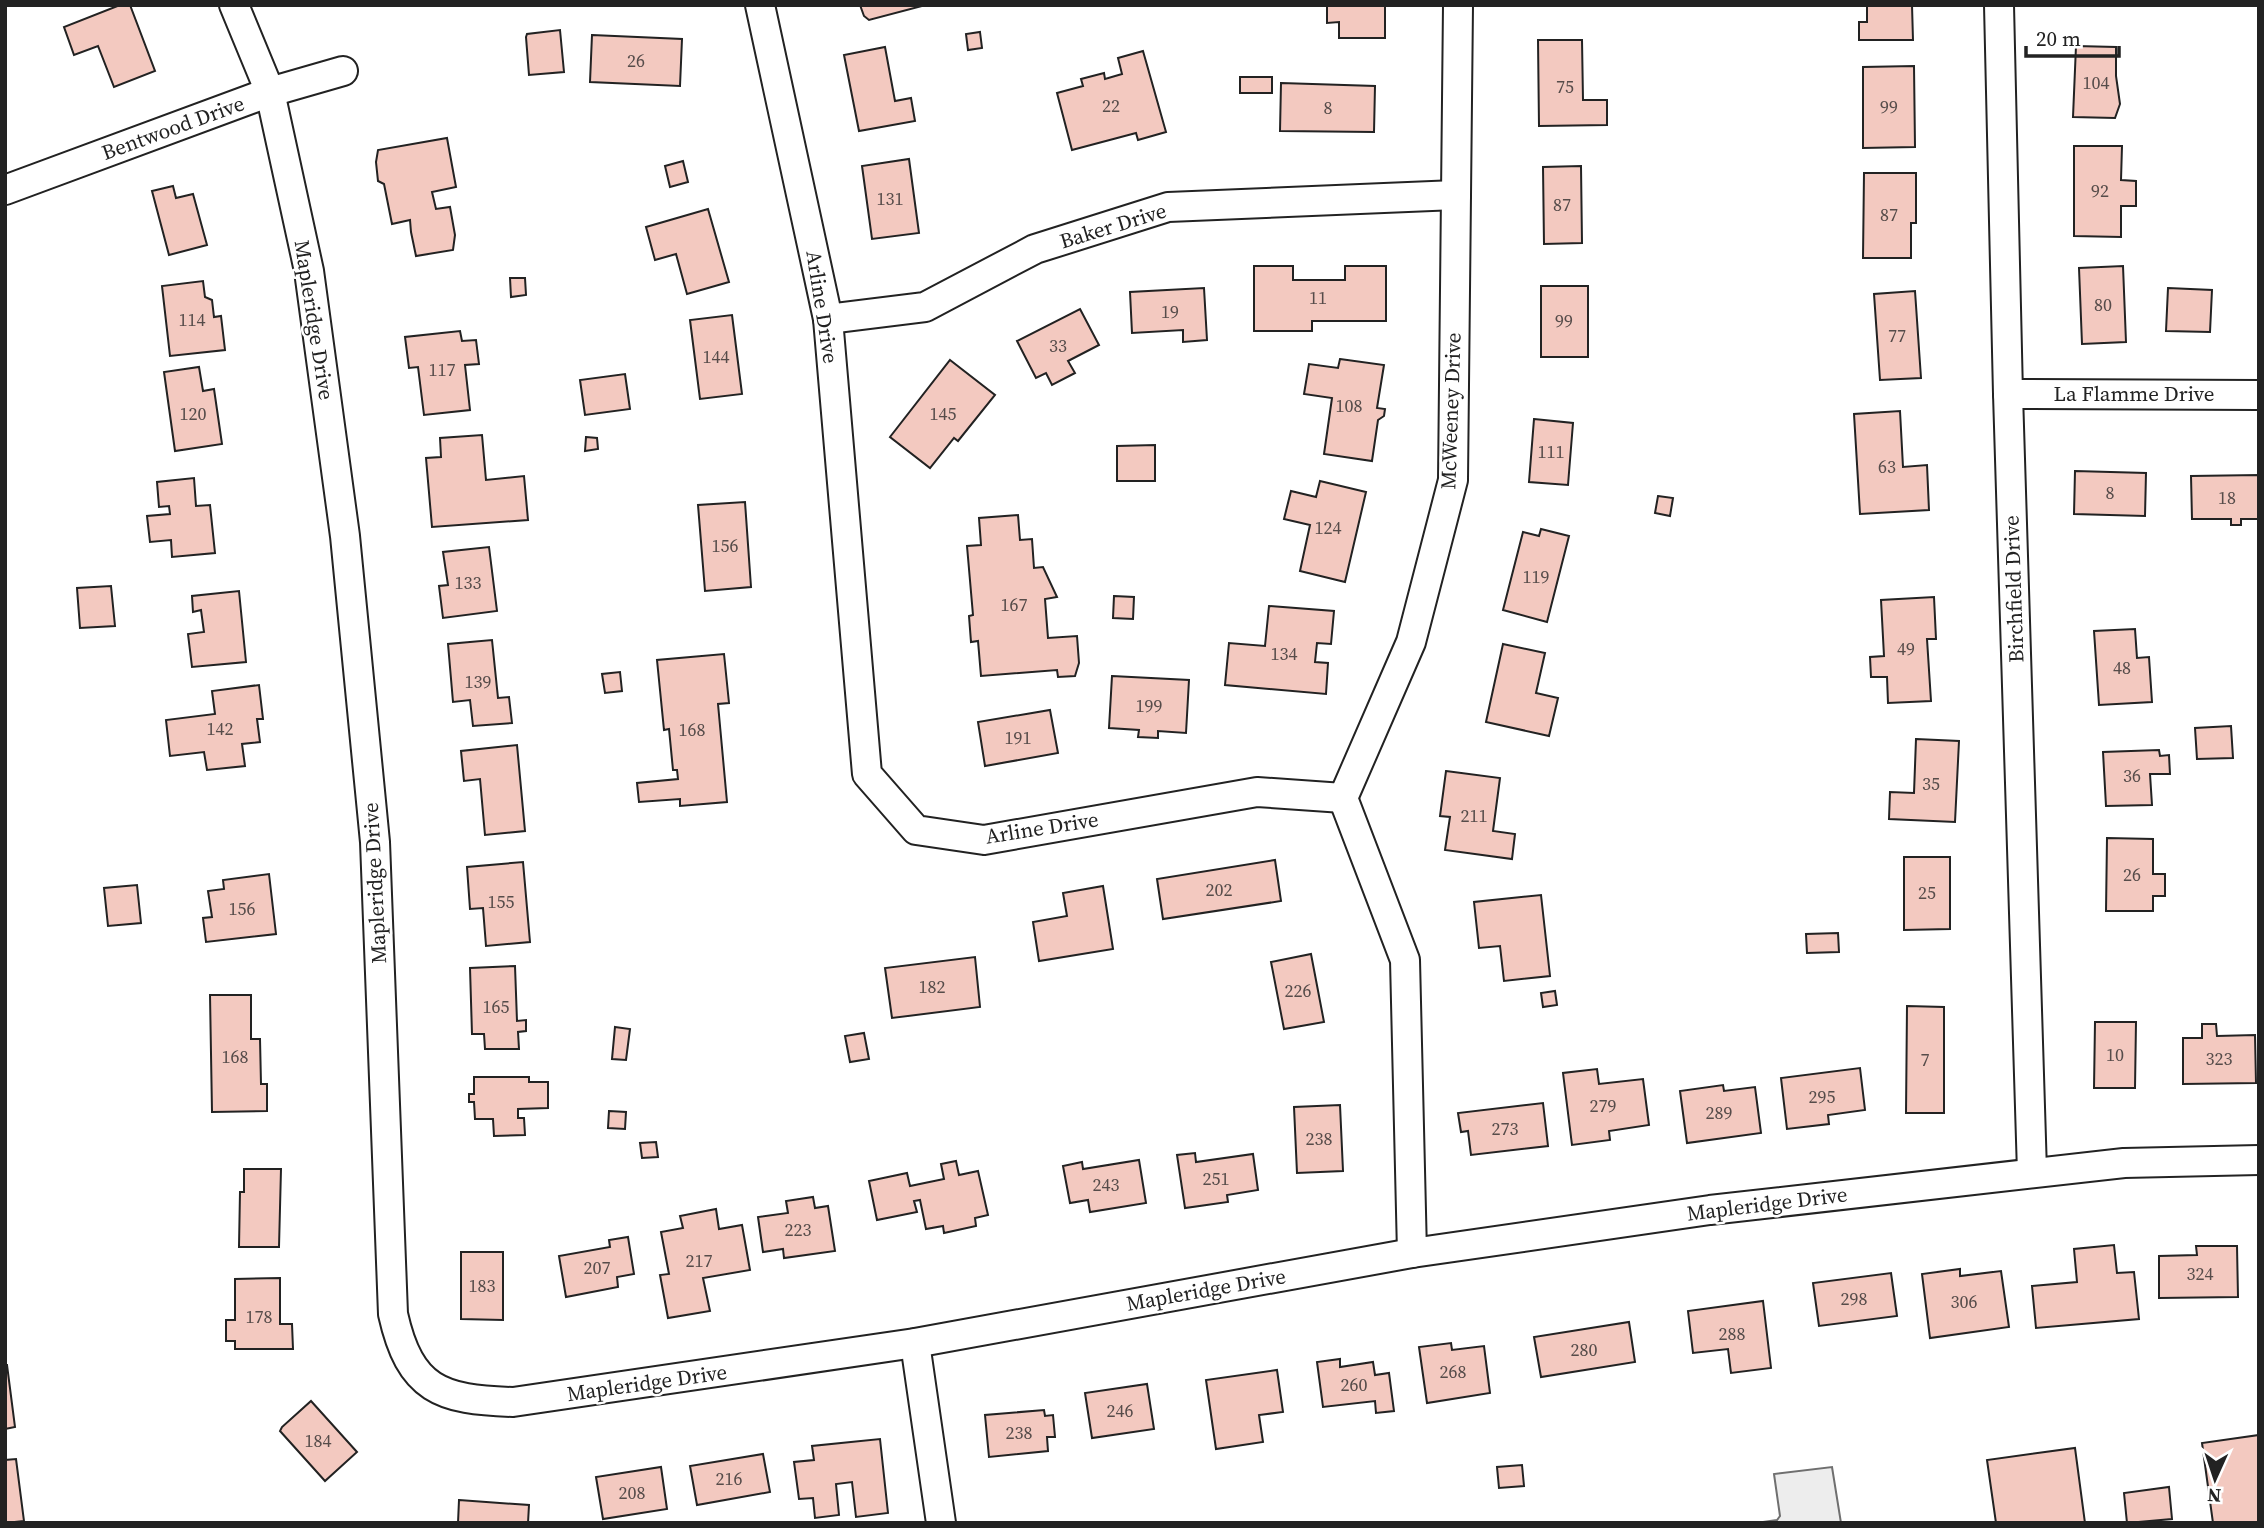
<svg xmlns="http://www.w3.org/2000/svg" width="2264" height="1528" font-family="'Source Serif 4',serif">
<style>
.parking{fill:#ededed;stroke:#6f6f6f;stroke-width:2}
.building{fill:#f3c9c0;stroke:#222;stroke-width:2}
.lines{fill:none;stroke-linecap:round;stroke-linejoin:round}
.street-casing{stroke:#222;stroke-width:32}
.street{stroke:#fff;stroke-width:28}
.labels{text-anchor:middle;stroke-width:5;stroke-linejoin:round;paint-order:stroke}
.number-label{font-size:18px;fill:#564c4a}
.street-label{font-size:21px;fill:#222;stroke:#fff}
</style>
<rect width="100%" height="100%" fill="#fff"/>
<polygon class="parking" points="1832,1467 1841,1523 1756,1523 1777,1520 1780,1516 1774,1474"/>
<g class="building">
<polygon points="120,5 130,5 155,71 114,87 98,46 74,55 64,27"/>
<polygon points="860,5 921,5 922,6 869,20 864,16"/>
<polygon points="1327,5 1385,5 1385,38 1339,38 1339,22 1327,23"/>
<polygon points="1867,5 1912,5 1913,40 1859,40 1859,22 1867,22"/>
<polygon points="560,30 564,72 529,75 526,37 527,34"/>
<polygon points="980,32 982,48 968,50 966,34"/>
<polygon points="592,35 682,39 680,86 590,82"/>
<polygon points="1538,40 1582,40 1583,100 1607,100 1607,125 1539,126"/>
<polygon points="2076,46 2116,47 2116,76 2120,104 2115,118 2073,117"/>
<polygon points="885,47 895,101 911,98 915,121 859,131 844,55"/>
<polygon points="1143,51 1166,132 1138,140 1136,133 1072,150 1057,93 1083,86 1081,79 1104,73 1105,79 1122,74 1118,58"/>
<polygon points="1914,66 1915,147 1863,148 1863,67"/>
<rect x="1240" y="77" width="32" height="16"/>
<polygon points="1281,83 1375,86 1374,132 1280,131"/>
<polygon points="447,138 456,187 432,192 436,209 450,207 455,235 453,250 416,256 411,232 410,220 392,224 384,184 378,181 376,162 378,150"/>
<polygon points="2074,146 2122,146 2121,180 2136,181 2136,206 2121,206 2121,237 2074,236"/>
<polygon points="909,159 919,233 872,239 862,166"/>
<polygon points="683,161 688,182 670,187 665,166"/>
<polygon points="1581,166 1582,243 1544,244 1543,167"/>
<polygon points="1864,173 1916,173 1916,223 1911,223 1911,258 1863,258"/>
<polygon points="173,186 176,198 193,194 207,245 169,255 152,191"/>
<polygon points="708,209 729,282 687,294 676,254 655,260 646,227"/>
<polygon points="1254,266 1293,266 1293,280 1345,280 1345,266 1386,266 1386,321 1312,321 1312,331 1254,331"/>
<polygon points="2123,266 2126,342 2082,344 2079,268"/>
<polygon points="510,278 525,278 526,295 511,297"/>
<polygon points="203,281 205,297 212,300 214,317 221,316 225,350 170,356 162,286"/>
<rect x="1541" y="286" width="47" height="71"/>
<polygon points="1204,288 1207,340 1183,342 1183,330 1132,333 1130,292"/>
<polygon points="2168,288 2212,290 2210,332 2166,331"/>
<polygon points="1915,291 1921,378 1880,380 1874,294"/>
<polygon points="1080,309 1099,345 1068,361 1075,373 1052,385 1046,373 1036,378 1017,341"/>
<polygon points="732,315 742,394 700,399 690,320"/>
<polygon points="460,331 462,341 476,340 479,364 465,365 470,410 424,415 418,367 409,368 405,337"/>
<polygon points="1340,359 1384,365 1377,408 1385,409 1384,416 1378,420 1372,461 1324,454 1332,398 1304,394 1309,364 1338,368"/>
<polygon points="950,360 995,395 958,441 954,438 930,468 890,437"/>
<polygon points="199,367 203,391 214,389 222,444 175,451 164,372"/>
<polygon points="625,374 630,409 585,415 580,380"/>
<polygon points="1900,411 1903,467 1927,465 1929,510 1860,514 1854,414"/>
<polygon points="1534,419 1573,423 1568,485 1529,482"/>
<polygon points="482,435 486,480 524,476 528,520 432,527 426,458 441,457 440,438"/>
<polygon points="586,437 597,438 598,449 585,451"/>
<polygon points="1155,445 1155,481 1117,481 1117,446"/>
<polygon points="2075,471 2146,473 2145,516 2074,514"/>
<polygon points="2259,475 2259,519 2241,519 2241,525 2231,525 2231,519 2192,519 2191,476"/>
<polygon points="194,478 196,506 210,505 215,553 172,557 171,540 150,542 147,516 170,514 169,506 159,507 157,482"/>
<polygon points="1320,481 1366,492 1345,582 1300,571 1310,525 1284,519 1291,491 1316,497"/>
<polygon points="1658,496 1673,498 1670,516 1655,513"/>
<polygon points="745,502 751,587 705,591 698,505"/>
<polygon points="1018,515 1020,540 1032,539 1034,568 1043,567 1057,597 1045,599 1048,638 1077,636 1079,663 1075,676 1058,677 1057,670 981,676 978,641 971,642 969,616 973,615 967,546 981,545 979,518"/>
<polygon points="1541,529 1569,536 1547,622 1503,610 1523,532 1539,536"/>
<polygon points="489,547 497,611 443,618 439,586 448,585 443,552"/>
<polygon points="111,586 115,626 80,628 77,588"/>
<polygon points="239,591 246,662 192,667 188,634 204,632 201,610 193,612 192,596"/>
<polygon points="1114,596 1134,597 1133,619 1113,618"/>
<polygon points="1934,597 1936,639 1927,639 1931,701 1888,703 1887,677 1871,677 1870,657 1884,656 1881,600"/>
<polygon points="1269,606 1334,611 1331,644 1317,643 1315,662 1328,663 1326,694 1225,685 1229,643 1265,646"/>
<polygon points="2135,629 2137,658 2149,657 2152,702 2099,705 2094,631"/>
<polygon points="492,640 498,698 509,697 512,723 473,726 470,700 453,702 448,644"/>
<polygon points="1503,644 1545,653 1536,693 1558,698 1549,736 1486,722"/>
<polygon points="724,654 729,703 718,704 727,802 680,806 680,799 639,802 637,783 678,779 677,770 673,770 669,729 664,730 657,660"/>
<polygon points="620,672 622,691 605,693 602,674"/>
<polygon points="1112,676 1189,680 1186,733 1158,731 1158,738 1138,737 1139,730 1109,728"/>
<polygon points="259,685 263,719 257,719 260,742 242,744 245,766 207,770 204,752 170,756 166,720 215,714 212,691"/>
<polygon points="1050,710 1058,753 985,766 978,722"/>
<polygon points="2231,726 2233,758 2197,759 2195,728"/>
<polygon points="1916,739 1959,741 1955,822 1889,819 1890,792 1914,793"/>
<polygon points="517,745 525,831 485,835 480,779 464,781 461,751"/>
<polygon points="2159,750 2160,756 2169,755 2170,774 2150,774 2152,805 2106,806 2103,752"/>
<polygon points="1446,771 1500,778 1493,831 1515,834 1512,859 1445,850 1450,817 1440,816"/>
<polygon points="2107,838 2153,839 2153,874 2165,874 2165,896 2153,896 2153,911 2106,911"/>
<polygon points="1904,857 1950,857 1950,929 1904,930"/>
<polygon points="1275,860 1281,901 1163,919 1157,879"/>
<polygon points="523,862 530,942 486,946 483,908 470,909 467,867"/>
<polygon points="269,874 276,934 206,942 203,918 212,917 208,891 224,889 223,880"/>
<polygon points="137,885 141,923 108,926 104,888"/>
<polygon points="1103,886 1113,949 1039,961 1033,922 1067,916 1063,893"/>
<polygon points="1541,895 1550,976 1504,981 1500,946 1479,948 1474,902"/>
<polygon points="1838,933 1839,952 1807,953 1806,934"/>
<polygon points="1311,954 1324,1022 1284,1029 1271,962"/>
<polygon points="975,957 980,1007 892,1018 885,968"/>
<polygon points="515,966 517,1021 526,1020 526,1031 518,1032 519,1049 485,1049 484,1034 472,1034 470,968"/>
<polygon points="1555,991 1557,1005 1543,1007 1541,993"/>
<polygon points="210,995 251,995 251,1039 260,1039 261,1084 267,1084 267,1111 212,1112"/>
<polygon points="1907,1006 1944,1007 1944,1113 1906,1113"/>
<polygon points="2095,1022 2136,1022 2135,1088 2094,1088"/>
<polygon points="2202,1024 2216,1024 2217,1036 2255,1035 2256,1083 2183,1084 2183,1038 2202,1038"/>
<polygon points="615,1027 630,1029 626,1060 612,1059"/>
<polygon points="864,1033 869,1059 850,1062 845,1036"/>
<polygon points="1860,1068 1865,1110 1828,1115 1829,1124 1787,1129 1781,1078"/>
<polygon points="1597,1069 1599,1084 1643,1079 1649,1125 1609,1131 1610,1140 1572,1145 1563,1073"/>
<polygon points="474,1077 529,1077 529,1082 548,1082 548,1108 518,1109 518,1118 524,1118 525,1135 494,1136 493,1119 475,1119 474,1102 469,1102 469,1094 474,1094"/>
<polygon points="1723,1085 1724,1091 1755,1087 1761,1133 1687,1143 1680,1091"/>
<polygon points="1543,1103 1548,1146 1471,1155 1468,1131 1461,1132 1458,1113"/>
<polygon points="1340,1105 1343,1171 1297,1173 1294,1107"/>
<polygon points="609,1111 626,1112 625,1129 608,1128"/>
<polygon points="656,1142 658,1157 642,1158 640,1143"/>
<polygon points="1195,1153 1196,1162 1253,1154 1258,1190 1227,1195 1228,1202 1185,1208 1177,1155"/>
<polygon points="1139,1160 1146,1203 1090,1212 1088,1200 1070,1203 1063,1166 1082,1162 1083,1169"/>
<polygon points="956,1161 959,1175 978,1171 988,1215 975,1218 976,1226 944,1233 943,1226 926,1229 920,1200 914,1201 917,1212 877,1220 869,1181 907,1173 910,1186 944,1179 941,1164"/>
<polygon points="244,1169 281,1169 279,1247 239,1247 240,1192 244,1192"/>
<polygon points="813,1197 815,1208 828,1206 835,1251 784,1258 783,1249 763,1252 758,1217 788,1213 786,1201"/>
<polygon points="716,1209 719,1229 742,1225 750,1270 703,1278 710,1311 668,1318 660,1275 669,1274 661,1232 683,1228 680,1216"/>
<polygon points="628,1237 634,1274 617,1277 618,1287 566,1297 559,1256 610,1247 609,1240"/>
<polygon points="2114,1245 2117,1273 2134,1272 2139,1319 2036,1328 2032,1286 2077,1282 2074,1249"/>
<polygon points="2196,1246 2237,1246 2238,1297 2159,1298 2159,1256 2197,1255"/>
<polygon points="461,1252 503,1252 503,1320 461,1319"/>
<polygon points="1960,1269 1960,1276 2001,1271 2009,1327 1930,1338 1922,1274"/>
<polygon points="1891,1273 1897,1316 1819,1326 1813,1283"/>
<polygon points="280,1278 280,1324 292,1324 293,1349 235,1349 235,1341 226,1341 226,1320 235,1320 235,1279"/>
<polygon points="1763,1301 1771,1368 1731,1373 1728,1349 1693,1353 1688,1311"/>
<polygon points="1629,1322 1635,1362 1541,1377 1534,1337"/>
<polygon points="1451,1343 1452,1350 1484,1346 1490,1393 1427,1403 1419,1347"/>
<polygon points="1340,1359 1340,1367 1373,1362 1375,1375 1389,1373 1394,1411 1376,1413 1375,1401 1323,1407 1317,1362"/>
<polygon points="5,1365 7,1365 15,1427 5,1429"/>
<polygon points="1277,1370 1283,1412 1259,1415 1263,1442 1216,1449 1206,1380"/>
<polygon points="1147,1384 1154,1429 1092,1438 1085,1393"/>
<polygon points="311,1401 357,1452 325,1481 280,1431 282,1427"/>
<polygon points="1044,1410 1045,1416 1053,1415 1055,1437 1047,1437 1048,1451 989,1457 985,1415"/>
<polygon points="2259,1435 2259,1523 2213,1523 2202,1443"/>
<polygon points="880,1439 888,1513 856,1517 852,1482 836,1484 839,1515 815,1518 813,1498 799,1499 794,1462 814,1460 812,1446"/>
<polygon points="2075,1448 2085,1523 1996,1523 1987,1460"/>
<polygon points="763,1454 770,1492 697,1505 690,1466"/>
<polygon points="16,1459 24,1521 5,1523 5,1460"/>
<polygon points="1522,1465 1524,1486 1499,1488 1497,1467"/>
<polygon points="661,1467 667,1509 603,1519 596,1477"/>
<polygon points="2169,1487 2172,1519 2127,1523 2124,1493"/>
<polygon points="459,1500 529,1505 528,1523 458,1523"/>
</g>
<g class="lines">
<g class="street-casing">
<g id="street">
<path d="M 234,5 L 270,92 L 309,271 L 345,536 L 375,842 L 393,1314 C 410,1390 441,1400 513,1402 L 915,1343 L 1412,1253 L 1710,1210 L 2124,1163 L 2259,1160"/>
<polyline points="760,5 828,319 867,774 916,830 984,840 1257,792 1343,798"/>
<polyline points="1999,5 2008,394 2032,1172"/>
<polyline points="5,190 270,92 343,71"/>
<polyline points="828,319 925,307 1035,249 1168,207 1456,195"/>
<polyline points="2008,394 2259,395"/>
<polyline points="1343,798 1411,642 1453,480 1458,5"/>
<polyline points="1343,798 1405,960 1412,1253"/>
<polyline points="915,1343 941,1523"/>
</g>
</g>
<use href="#street" class="street"/>
</g>
<g class="labels">
<g class="number-label">
<text x="636" y="67">26</text>
<text x="2096" y="89">104</text>
<text x="1565" y="93">75</text>
<text x="1111" y="112">22</text>
<text x="1889" y="113">99</text>
<text x="1328" y="114">8</text>
<text x="2100" y="197">92</text>
<text x="890" y="205">131</text>
<text x="1562" y="211">87</text>
<text x="1889" y="221">87</text>
<text x="1318" y="304">11</text>
<text x="2103" y="311">80</text>
<text x="1170" y="318">19</text>
<text x="192" y="326">114</text>
<text x="1564" y="327">99</text>
<text x="1897" y="342">77</text>
<text x="1058" y="352">33</text>
<text x="716" y="363">144</text>
<text x="442" y="376">117</text>
<text x="1349" y="412">108</text>
<text x="193" y="420">120</text>
<text x="943" y="420">145</text>
<text x="1551" y="458">111</text>
<text x="1887" y="473">63</text>
<text x="2110" y="499">8</text>
<text x="2227" y="504">18</text>
<text x="1328" y="534">124</text>
<text x="725" y="552">156</text>
<text x="1536" y="583">119</text>
<text x="468" y="589">133</text>
<text x="1014" y="611">167</text>
<text x="1906" y="655">49</text>
<text x="1284" y="660">134</text>
<text x="2122" y="674">48</text>
<text x="478" y="688">139</text>
<text x="1149" y="712">199</text>
<text x="220" y="735">142</text>
<text x="692" y="736">168</text>
<text x="1018" y="744">191</text>
<text x="2132" y="782">36</text>
<text x="1931" y="790">35</text>
<text x="1474" y="822">211</text>
<text x="2132" y="881">26</text>
<text x="1219" y="896">202</text>
<text x="1927" y="899">25</text>
<text x="501" y="908">155</text>
<text x="242" y="915">156</text>
<text x="932" y="993">182</text>
<text x="1298" y="997">226</text>
<text x="496" y="1013">165</text>
<text x="2115" y="1061">10</text>
<text x="235" y="1063">168</text>
<text x="2219" y="1065">323</text>
<text x="1925" y="1066">7</text>
<text x="1822" y="1103">295</text>
<text x="1603" y="1112">279</text>
<text x="1719" y="1119">289</text>
<text x="1505" y="1135">273</text>
<text x="1319" y="1145">238</text>
<text x="1216" y="1185">251</text>
<text x="1106" y="1191">243</text>
<text x="798" y="1236">223</text>
<text x="699" y="1267">217</text>
<text x="597" y="1274">207</text>
<text x="2200" y="1280">324</text>
<text x="482" y="1292">183</text>
<text x="1854" y="1305">298</text>
<text x="1964" y="1308">306</text>
<text x="259" y="1323">178</text>
<text x="1732" y="1340">288</text>
<text x="1584" y="1356">280</text>
<text x="1453" y="1378">268</text>
<text x="1354" y="1391">260</text>
<text x="1120" y="1417">246</text>
<text x="1019" y="1439">238</text>
<text x="318" y="1447">184</text>
<text x="729" y="1485">216</text>
<text x="632" y="1499">208</text>
</g>
<g class="street-label">
<text transform="translate(173 128) rotate(-20)" y="7">Bentwood Drive</text>
<text transform="translate(1113 226) rotate(-17)" y="7">Baker Drive</text>
<text transform="translate(822 307) rotate(81)" y="7">Arline Drive</text>
<text transform="translate(314 320) rotate(81)" y="7">Mapleridge Drive</text>
<text x="2134" y="401">La Flamme Drive</text>
<text transform="translate(1451 411) rotate(-88)" y="7">McWeeney Drive</text>
<text transform="translate(2014 589) rotate(-92)" y="7">Birchfield Drive</text>
<text transform="translate(1042 828) rotate(-9)" y="7">Arline Drive</text>
<text transform="translate(375 883) rotate(-93)" y="7">Mapleridge Drive</text>
<text transform="translate(1767 1204) rotate(-7)" y="7">Mapleridge Drive</text>
<text transform="translate(1206 1290) rotate(-10)" y="7">Mapleridge Drive</text>
<text transform="translate(647 1383) rotate(-8)" y="7">Mapleridge Drive</text>
</g>
</g>
<rect width="2264" height="1528" fill="none" stroke="#222222" stroke-width="14"/>
<g transform="translate(2215 1479) rotate(183)" stroke="#ffffff" stroke-width="5" paint-order="stroke">
<path d="M0-5L12 26L0 18L-12 26Z" fill="#222222"/>
<text y="-10" font-size="19" font-weight="bold" text-anchor="middle" fill="#222222">N</text>
</g>
<path d="M2026 46v10h93v-10" fill="none" stroke="#222222" stroke-width="3.5"/>
<text x="2036" y="46" font-size="21" fill="#222222" stroke="#ffffff" stroke-width="5" paint-order="stroke">20 m</text>
</svg>
